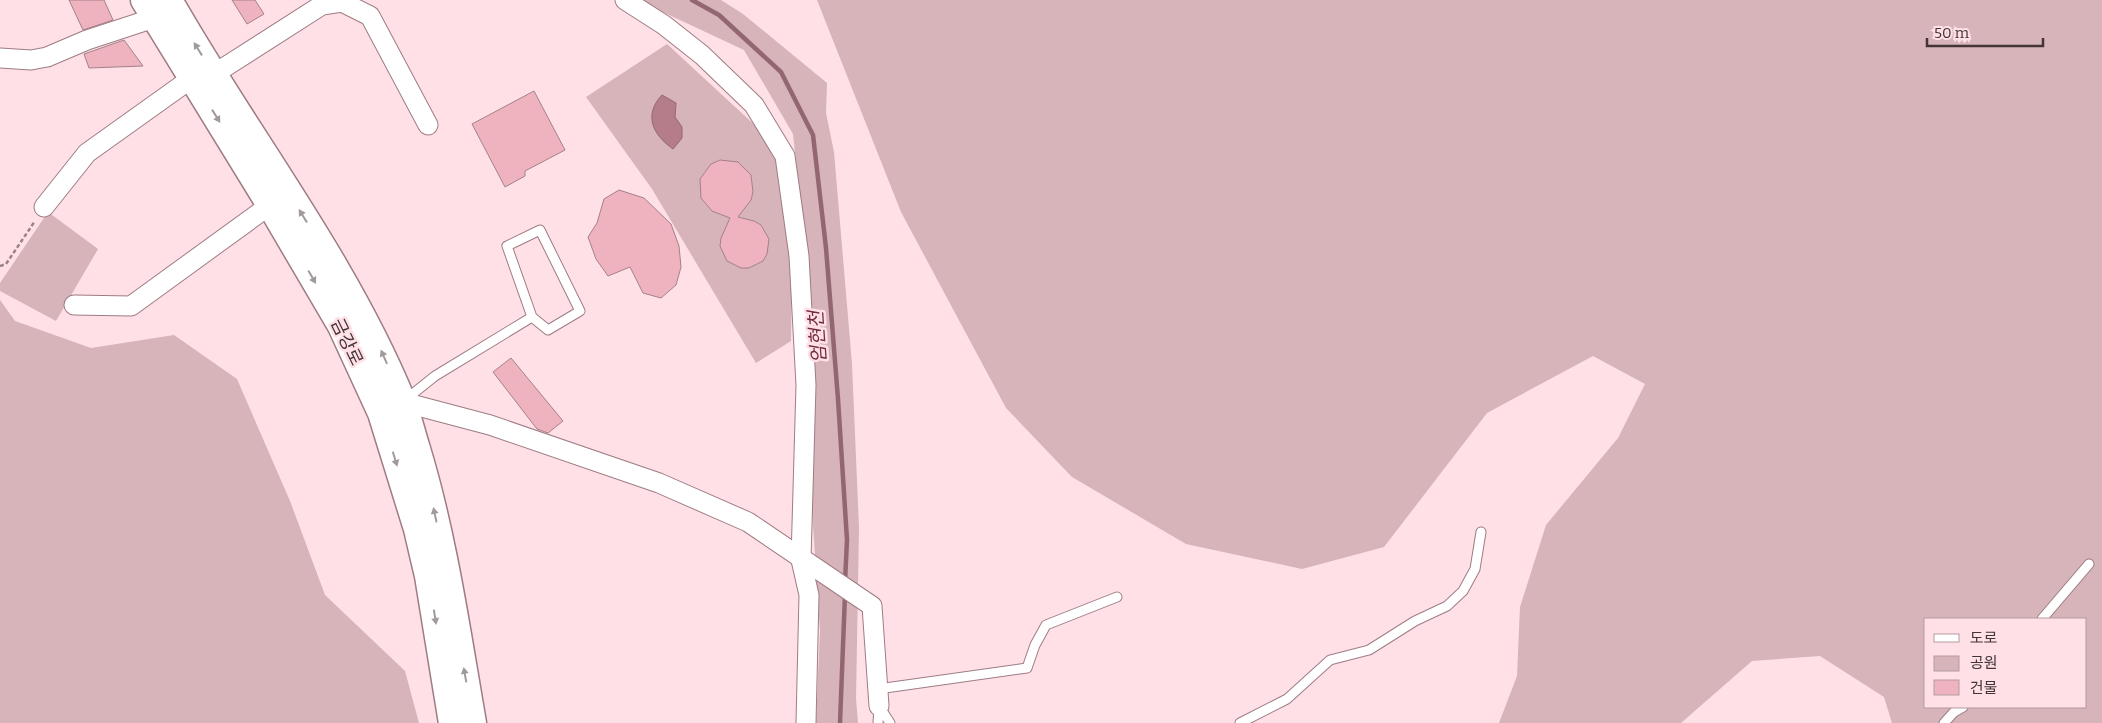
<svg xmlns="http://www.w3.org/2000/svg" width="2102" height="723" font-family="Bitter,'Noto Sans KR',serif">
<style>
.green{fill:#d7b3ba;fill-rule:evenodd}
.water{fill:#b57d8a;stroke:#926771}
.lines{fill:none;stroke-linecap:round;stroke-linejoin:round}
.stream{stroke:#926771;stroke-width:4.5}
.building{fill:#efb3c0;stroke:#a48188}
.lane-casing{stroke:#9e7c83;stroke-width:11}
.street-casing{stroke:#9e7c83;stroke-width:21}
.secondary-casing{stroke:#9e7c83;stroke-width:29}
.path{stroke:#998388;stroke-width:2.5;stroke-dasharray:4 2.5;stroke-linecap:butt}
.lane{stroke:#fff;stroke-width:9}
.street{stroke:#fff;stroke-width:19}
.secondary{stroke:#fff;stroke-width:26}
.oneway{fill:#a09a9b}
.labels{text-anchor:middle;stroke-width:5;stroke-linejoin:round;paint-order:stroke}
.street-label{font-size:18px;fill:#423437;stroke:#fee0e6}
.water-label{font-size:19px;font-style:italic;fill:#732d41;stroke:#fee0e6}
</style>
<rect width="100%" height="100%" fill="#fee0e6"/>
<g class="green">
<polygon points="637,0 721,0 743,14 827,83 826,113 834,152 852,364 859,528 856,699 858,723 816,723 820,631 811,495 813,316 793,134 744,50"/>
<path d="M 817,0 L 2102,0 L 2102,723 L 1892,723 L 1884,697 L 1820,656 L 1752,661 L 1681,723 L 1499,723 L 1517,676 L 1520,607 L 1546,525 L 1618,438 L 1645,384 L 1593,356 L 1487,413 L 1384,547 L 1302,569 L 1186,544 L 1072,477 L 1006,408 L 901,212 ZM 1926,619 L 2086,619 L 2086,707 L 1926,707 Z"/>
<polygon points="667,44 759,129 779,166 792,264 791,341 756,363 652,189 586,97"/>
<polygon points="48,212 98,249 56,321 0,291 0,283"/>
<polygon points="0,300 15,321 91,348 174,335 237,379 290,501 325,595 405,671 419,723 0,723"/>
</g>
<path class="water" d="M 662,95 L 676,103 L 675,117 L 682,127 L 682,138 L 673,149 C 653,135 643,115 662,95 Z"/>
<g class="lines">
<g class="stream">
<polyline points="692,0 719,15 781,72 813,135 826,248 838,399 847,540 845,582"/>
<polyline points="840,723 845,594"/>
</g>
</g>
<g class="building">
<polygon points="69,0 104,0 113,20 83,30"/>
<polygon points="232,0 255,0 264,14 247,24"/>
<polygon points="124,40 143,66 89,68 84,54"/>
<polygon points="534,91 565,150 525,171 525,176 505,187 472,124"/>
<polygon points="720,160 738,162 751,175 753,192 751,200 738,217 754,221 761,225 769,239 767,254 763,261 749,268 741,268 727,261 720,246 721,238 730,218 712,211 701,198 700,179 711,164"/>
<polygon points="619,190 644,198 671,224 679,246 681,267 676,285 661,298 643,293 630,267 608,276 596,259 588,237 597,223 604,199"/>
<polygon points="511,358 563,421 548,433 537,429 493,372"/>
</g>
<g class="lines">
<g class="lane-casing">
<g id="lane">
<polyline points="405,400 435,376 532,317 548,330 580,311 540,230 507,246 532,317"/>
<polyline points="2042,619 2089,564"/>
<polyline points="878,689 1027,668 1035,645 1046,625 1117,597"/>
<polyline points="879,706 890,723"/>
<polyline points="878,723 879,706"/>
<polyline points="1240,723 1287,699 1330,660 1369,650 1415,621 1447,606 1463,591 1475,569 1481,532"/>
<polyline points="1944,723 1954,712 1963,707"/>
</g>
</g>
<g class="street-casing">
<g id="street">
<polyline points="625,0 664,25 702,55 754,105 785,156 799,256 806,385 801,560 809,595 806,723"/>
<polyline points="0,58 31,60 47,57 87,40 154,18"/>
<polyline points="214,74 322,5 342,2 370,16 428,125"/>
<polyline points="44,207 87,153 192,78"/>
<polyline points="74,305 131,306 270,205"/>
<polyline points="403,402 490,425 659,483 748,522 872,606 879,706"/>
</g>
</g>
<g class="secondary-casing">
<g id="secondary">
<polyline points="144,0 270,205 341,326 381,413 417,529 428,576 452,723"/>
<path d="M 169,0 C 245,134 343,257 402,400 C 408,416 412,433 417,449 C 444,538 457,631 473,723"/>
</g>
</g>
<polyline class="path" points="0,266 6,264 35,221"/>
<use href="#lane" class="lane"/>
<use href="#street" class="street"/>
<use href="#secondary" class="secondary"/>
</g>
<defs><path id="oneway-solid" d="M-6-.8H1V-3.2L6.5 0L1 3.2V.8H-6Z" transform="scale(1.25)"/></defs>
<g class="oneway">
<use href="#oneway-solid" transform="translate(198 49) rotate(-122)"/>
<use href="#oneway-solid" transform="translate(216 116) rotate(58)"/>
<use href="#oneway-solid" transform="translate(303 216) rotate(-122)"/>
<use href="#oneway-solid" transform="translate(312 277) rotate(60)"/>
<use href="#oneway-solid" transform="translate(384 357) rotate(-114)"/>
<use href="#oneway-solid" transform="translate(395 459) rotate(73)"/>
<use href="#oneway-solid" transform="translate(435 515) rotate(-102)"/>
<use href="#oneway-solid" transform="translate(435 617) rotate(81)"/>
<use href="#oneway-solid" transform="translate(465 675) rotate(-100)"/>
</g>
<g class="labels">
<g class="street-label">
<text transform="translate(347 342) rotate(64)" y="6">금강로</text>
</g>
<g class="water-label">
<text transform="translate(817 337) rotate(-94)" y="7">엄현천</text>
</g>
</g>
<rect x="1924" y="618" width="162" height="90" fill="#fee0e6" stroke="#b39ba0"/>
<rect x="1934" y="634" width="25" height="8" fill="#ffffff" stroke="#b39ba0"/>
<text x="1970" y="643" font-size="15" fill="#423437">도로</text>
<rect x="1934" y="656" width="25" height="15" fill="#d7b3ba" stroke="#b39ba0"/>
<text x="1970" y="668" font-size="15" fill="#423437">공원</text>
<rect x="1934" y="680" width="25" height="15" fill="#efb3c0" stroke="#b39ba0"/>
<text x="1970" y="693" font-size="15" fill="#423437">건물</text>
<path d="M1927 38v8h116v-8" fill="none" stroke="#423437" stroke-width="2.5"/>
<text x="1934" y="38" font-size="15" fill="#423437" stroke="#fee0e6" stroke-width="4" paint-order="stroke">50 m</text>
</svg>
